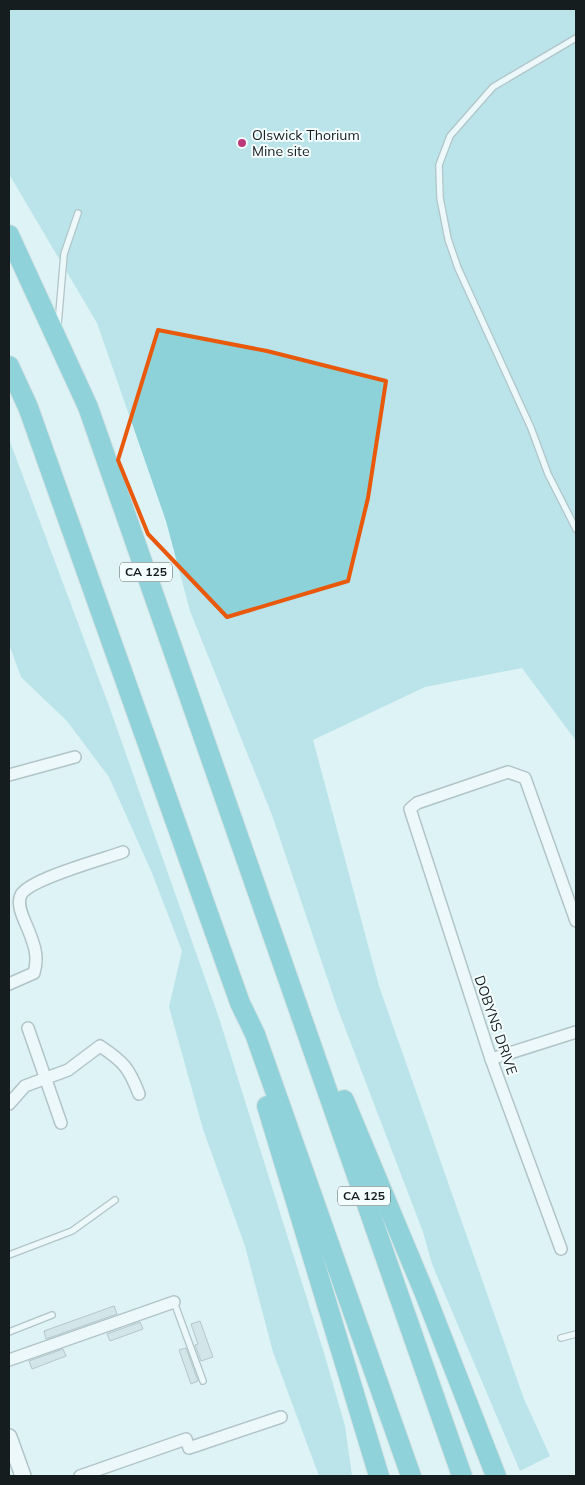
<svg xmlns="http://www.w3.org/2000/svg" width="585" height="1485" font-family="Mulish,sans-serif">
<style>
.green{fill:#8ed2d9}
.building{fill:#c3d8da;stroke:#809395}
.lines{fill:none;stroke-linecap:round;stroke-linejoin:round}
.service-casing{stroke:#7a8d8f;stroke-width:8}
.minor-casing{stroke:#7a8d8f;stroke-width:14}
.secondary-casing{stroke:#7a8d8f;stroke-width:18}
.motorway-casing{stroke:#d0d2d2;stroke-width:22}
.service{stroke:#fff;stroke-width:5.5}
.minor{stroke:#fff;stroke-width:11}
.secondary{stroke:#fff;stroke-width:15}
.motorway{stroke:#31acb7;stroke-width:20}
.marked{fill:none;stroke:#e8590c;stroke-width:4;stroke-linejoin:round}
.poi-dot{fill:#bd387b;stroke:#f5fefe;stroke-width:2}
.labels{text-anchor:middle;stroke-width:4;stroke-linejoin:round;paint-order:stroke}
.shield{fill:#f5fefe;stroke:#596061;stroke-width:1}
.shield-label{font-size:12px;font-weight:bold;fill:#161d1e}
.poi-label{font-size:14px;fill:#161d1e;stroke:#f5fefe;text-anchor:start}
.street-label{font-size:14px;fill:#161d1e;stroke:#f5fefe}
</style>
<rect width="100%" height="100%" fill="#def3f5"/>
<g class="green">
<polygon points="9,9 576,9 576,741 522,668 425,687 313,740 379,986 524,1399 550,1456 520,1471 432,1264 423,1232 337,1007 272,815 190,611 166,521 97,323 9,174"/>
<polygon points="9,439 109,706 219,1018 324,1353 345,1426 352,1476 319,1476 273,1352 245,1246 203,1129 169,1007 182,951 152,873 109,777 67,721 21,677 9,644"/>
</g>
<g class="building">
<polygon points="114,1306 117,1314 46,1339 44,1331"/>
<polygon points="200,1321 213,1357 201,1361 195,1345 198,1344 191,1324"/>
<polygon points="140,1322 143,1329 110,1341 107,1334"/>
<polygon points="186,1348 198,1381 191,1384 179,1350"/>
<polygon points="63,1349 66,1356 32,1369 29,1361"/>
</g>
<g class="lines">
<g class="service-casing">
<g id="service">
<polyline points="576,38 493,87 450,136 439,165 440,198 448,239 458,268 531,428 548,474 576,529"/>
<polyline points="58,325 64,254 78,213"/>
<polyline points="9,1255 72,1231 115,1200"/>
<polyline points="174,1302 203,1381"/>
<polyline points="9,1332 52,1315"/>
<polyline points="561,1338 576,1334"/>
</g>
</g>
<g class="minor-casing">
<g id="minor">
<polyline points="9,775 75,757"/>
<path d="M 9,984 L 34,973 C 39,956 34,944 28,929 C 24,919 16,905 21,895 C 29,879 104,859 123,852"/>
<polyline points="28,1028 61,1123"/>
<polyline points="491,1059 576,1032"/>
<path d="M 9,1104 L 25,1086 L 68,1070 L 100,1046 C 124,1062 129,1068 139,1094"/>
<polyline points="561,1249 491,1059 410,809 417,803 508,772 525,778 576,921"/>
<polyline points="9,1360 174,1302"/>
<polyline points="80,1476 186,1439 189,1448 281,1417"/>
</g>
</g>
<g class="secondary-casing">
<polyline id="secondary" points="9,1437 23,1476"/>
</g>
<g class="motorway-casing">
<g id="motorway">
<polyline points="9,235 88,407 462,1476"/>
<polyline points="9,366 28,407 240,1003 255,1034 411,1476"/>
<polyline points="344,1100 425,1294 496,1476"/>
<polyline points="267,1106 379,1476"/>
</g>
</g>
<use href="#service" class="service"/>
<use href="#minor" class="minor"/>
<use href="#secondary" class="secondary"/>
<use href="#motorway" class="motorway"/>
</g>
<path d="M0 0H585V1485H0ZM 158,330 L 267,351 L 386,381 L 368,498 L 348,581 L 227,617 L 148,534 L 118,460 Z" fill="#def3f5" fill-opacity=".55" fill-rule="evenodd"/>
<path class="marked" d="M 158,330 L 267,351 L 386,381 L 368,498 L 348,581 L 227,617 L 148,534 L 118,460 Z"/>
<circle class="poi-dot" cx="242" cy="143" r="5"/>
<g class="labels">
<g class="shield">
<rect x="120" y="562.5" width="52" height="19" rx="4"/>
<rect x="338" y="1186.5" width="52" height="19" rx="4"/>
</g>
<g class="shield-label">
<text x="146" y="576">CA 125</text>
<text x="364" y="1200">CA 125</text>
</g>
<g class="poi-label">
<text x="252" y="140">Olswick Thorium<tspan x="252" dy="16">Mine site</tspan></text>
</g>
<g class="street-label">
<text transform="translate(496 1025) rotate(71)" y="5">DOBYNS DRIVE</text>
</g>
</g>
<rect width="585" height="1485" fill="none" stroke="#161d1e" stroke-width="20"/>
</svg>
